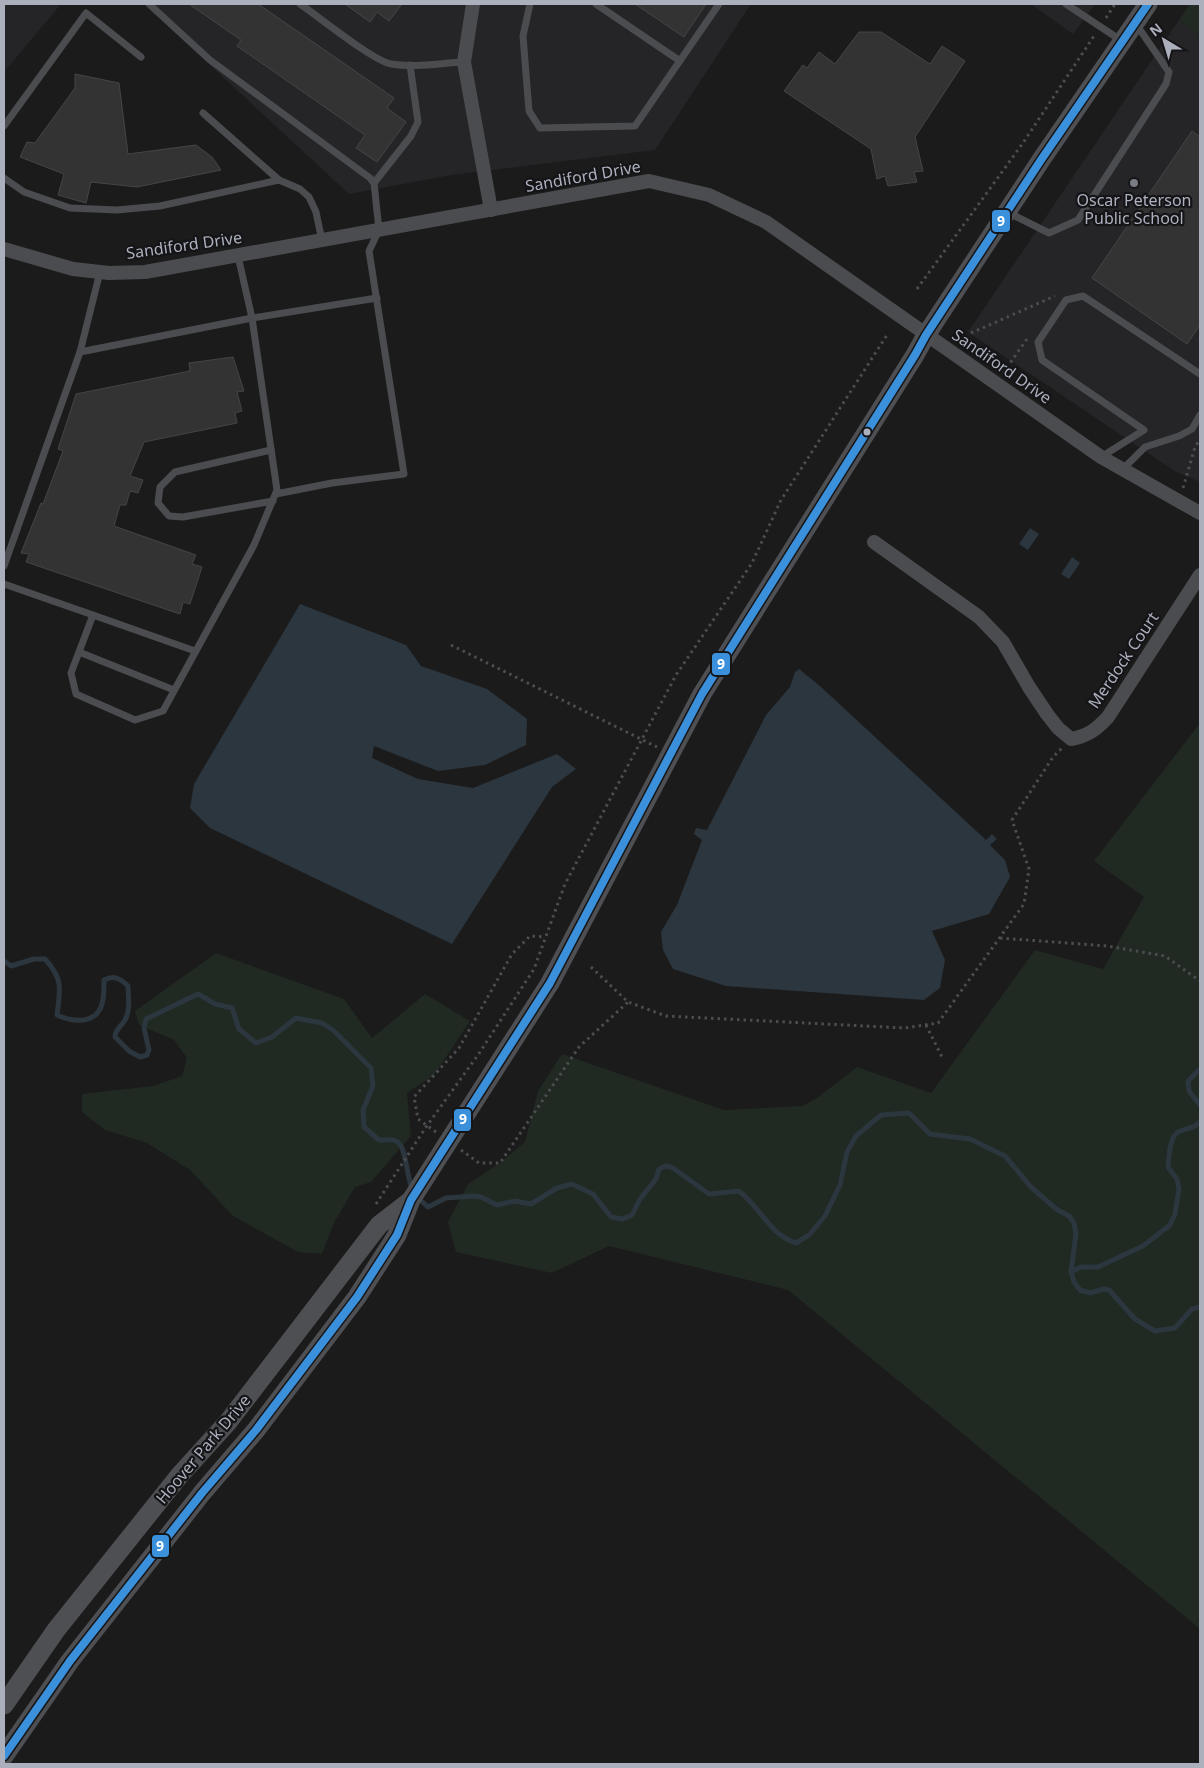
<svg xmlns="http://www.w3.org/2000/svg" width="1204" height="1768" font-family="'Noto Sans',sans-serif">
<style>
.built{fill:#252528}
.green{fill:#202922}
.water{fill:#2c363e}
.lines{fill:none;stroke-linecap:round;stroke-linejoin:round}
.stream{stroke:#2c363e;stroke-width:5}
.building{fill:#333;stroke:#444547}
.path{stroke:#4c4d50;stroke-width:3;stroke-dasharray:2.5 4;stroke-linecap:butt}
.lane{stroke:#4b4c4f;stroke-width:7}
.street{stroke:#4b4c4f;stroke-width:14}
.secondary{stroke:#4e4f53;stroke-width:19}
.bus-1-casing{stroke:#151518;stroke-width:11}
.bus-1{stroke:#3a90db;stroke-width:8}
.poi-dot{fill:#797c84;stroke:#151518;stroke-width:2}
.bus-dot{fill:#acb0bd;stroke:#151518;stroke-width:2}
.labels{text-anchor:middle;stroke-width:4.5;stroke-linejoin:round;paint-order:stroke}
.street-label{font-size:16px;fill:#acb0bd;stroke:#151518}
.poi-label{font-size:16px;fill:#acb0bd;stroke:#151518}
.line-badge{stroke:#151518;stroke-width:2}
.badge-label{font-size:14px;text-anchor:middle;font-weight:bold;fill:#fff}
</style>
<rect width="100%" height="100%" fill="#1b1b1b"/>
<g class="built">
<polygon points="4,4 61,4 4,72"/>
<polygon points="144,4 751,4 655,150 451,175 349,194"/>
<polygon points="1031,4 1095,4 1073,34"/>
<polygon points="1179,20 1200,35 1200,482 1176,472 968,332"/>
</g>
<g class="green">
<polygon points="1190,4 1200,4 1200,35 1179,20"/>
<polygon points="1200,723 1200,1629 788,1290 609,1246 552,1273 456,1252 448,1222 468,1184 500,1163 525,1142 538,1091 562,1054 724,1110 802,1106 817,1098 857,1067 931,1093 1035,950 1103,969 1144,897 1094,861"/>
<polygon points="216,953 344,999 372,1038 425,994 470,1021 434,1075 407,1093 411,1136 371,1182 355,1187 334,1223 322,1254 298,1252 233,1216 190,1170 147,1143 105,1130 82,1112 82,1094 153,1086 182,1076 187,1058 174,1040 139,1025 135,1011"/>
</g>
<g class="water">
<polygon points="1030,528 1039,534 1028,550 1019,544"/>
<polygon points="1072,557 1080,563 1069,579 1061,574"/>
<polygon points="300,604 406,645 421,666 487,689 527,719 526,745 485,765 438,771 374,746 372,758 418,779 473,788 557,754 576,769 552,787 452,944 210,828 190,808 194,784"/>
<polygon points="799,669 820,686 986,840 992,834 997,839 990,845 1005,860 1010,877 989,914 932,931 945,960 940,988 924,1000 726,986 673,969 663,950 661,932 677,905 702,840 694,834 696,828 707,830 766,715 790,687 795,672"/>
</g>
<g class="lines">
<g class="stream">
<path d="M 4,961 L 11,966 L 34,959 L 45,959 C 64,980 60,989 57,1015 C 72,1022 96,1025 102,1004 C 104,997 104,987 104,980 C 114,975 120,978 128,986 C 128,997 131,1009 125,1020 C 122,1026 115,1029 115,1037 L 129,1051 L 140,1057 L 147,1055 L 149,1050 L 144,1028 L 146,1019 L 198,994 L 215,1004 L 232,1008 L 239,1029 L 256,1043 L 272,1037 L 296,1018 L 322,1023 L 333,1030 L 371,1068 L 373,1086 L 363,1110 L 364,1127 L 379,1140 C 384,1140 391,1139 396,1141 C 407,1145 406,1179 413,1190"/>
<polyline points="1200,1069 1188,1081 1189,1091 1200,1105"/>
<path d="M 417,1197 L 428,1207 L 446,1198 L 474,1196 L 481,1197 L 497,1205 L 515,1201 L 531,1204 L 557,1188 L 572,1184 L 593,1194 L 611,1217 L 623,1219 L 632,1215 L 640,1199 L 656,1179 L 659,1169 L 666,1166 L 673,1168 L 709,1194 L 739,1191 C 760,1207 770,1235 796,1243 L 809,1235 L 825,1216 L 840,1185 L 847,1152 L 856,1136 L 881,1115 L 909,1113 L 930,1134 L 970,1139 L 1005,1156 L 1031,1187 L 1056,1209 L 1069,1216 L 1074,1223 L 1076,1234 L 1071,1272 L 1074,1282 L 1080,1290 L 1090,1293 L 1104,1289 L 1109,1290 L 1135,1319 L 1155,1331 L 1175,1328 L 1192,1309 L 1200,1307"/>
<path d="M 1071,1272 L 1081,1267 L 1098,1267 L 1143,1246 L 1170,1225 L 1175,1214 L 1179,1189 L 1177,1179 L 1168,1167 C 1169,1158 1169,1138 1178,1132 C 1186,1128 1194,1129 1200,1122"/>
</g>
</g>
<g class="building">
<polygon points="189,4 258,4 394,98 387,108 406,122 377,162 356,148 365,135 237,46 241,40"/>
<polygon points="345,4 402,4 389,21 377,12 370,22"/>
<polygon points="635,4 706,4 684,37"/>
<polygon points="859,32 881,32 930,64 942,46 965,61 915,137 923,171 914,172 917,182 888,186 885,176 877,179 871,149 784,91 803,65 807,68 819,52 835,64"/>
<polygon points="75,74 119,83 128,154 196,145 212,157 221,170 137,187 91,182 86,203 58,195 64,174 20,157 27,142 35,143 75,88"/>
<polygon points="1192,131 1200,137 1200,325 1187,344 1092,278"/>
<polygon points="233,357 244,391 237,392 242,411 235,413 237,423 144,442 130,476 143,480 138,493 130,491 126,505 120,505 114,526 196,555 192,564 202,567 190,604 183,602 180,614 26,562 29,554 21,553 41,503 43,504 63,451 58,449 76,394 190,371 189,363"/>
</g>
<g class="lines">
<g class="path">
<polyline points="1106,18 1115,4"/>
<polyline points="917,289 1023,143 1094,36"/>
<polyline points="971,333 1055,296"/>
<polyline points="1003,373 1027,339"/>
<polyline points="1183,488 1195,447 1200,439"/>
<polyline points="451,645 657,747"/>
<polyline points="1000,938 1107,946 1165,956 1200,981"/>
<polyline points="591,967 628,1002 666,1016 905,1028 938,1023 1024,904 1029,869 1012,820 1053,757 1062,748"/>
<polyline points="926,1025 943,1059"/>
<polyline points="436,1132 418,1119 414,1097 459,1048 512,954 530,936 545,937"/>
<polyline points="461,1150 479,1163 500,1163 579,1047 628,1002"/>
<polyline points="376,1204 426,1127 478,1055 534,969 565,884 676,675 752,563 781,500 887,335"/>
</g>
<g class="lane">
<polyline points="149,4 210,60 370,178 374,183 379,230 369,251 404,474 332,483 276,494"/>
<path d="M 300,4 C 318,16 373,61 391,64 C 415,68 440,63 464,62"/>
<polyline points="530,4 523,36 529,111 540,128 635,126 719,4"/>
<polyline points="596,4 680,61"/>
<polyline points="1066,4 1122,41"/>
<polyline points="203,113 279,180 300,189 309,197 316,212 322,241"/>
<polyline points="4,126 86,13 141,57"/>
<polyline points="4,178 24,192 70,208 117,210 160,206 279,180"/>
<polyline points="374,183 411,136 418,122 410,65"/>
<polyline points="1007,212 1049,233 1078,220 1166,84 1169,72 1136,24"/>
<polyline points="100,272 80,352 252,318 377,298"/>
<polyline points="271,450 175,472 160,487 158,503 169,516 183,517 273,501"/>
<polyline points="1101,457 1144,430 1042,360 1038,342 1066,300 1083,296 1200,374"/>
<polyline points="1123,469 1145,447 1179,436 1192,429 1200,415"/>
<polyline points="4,566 80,352"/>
<polyline points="4,584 93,615"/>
<polyline points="195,651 93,615 71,673 76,694 135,720 163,711 254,545 277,490 252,318 238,256"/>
<polyline points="79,652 174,690"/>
</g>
<g class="street">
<polyline points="473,4 464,62 491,210"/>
<polyline points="4,249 73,269 109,273 145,272 649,181 709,195 766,222 1101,457 1200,513"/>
<path d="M 874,542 L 979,617 L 1003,642 L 1029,687 L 1047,714 L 1058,728 L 1071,739 C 1088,736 1097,729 1108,717 L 1200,575"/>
</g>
<g class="secondary">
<polyline points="4,1705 56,1630 179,1476 228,1422 379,1225 410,1201"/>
<polyline points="4,1756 70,1661 202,1493 256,1430 357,1297 397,1235 411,1200 550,983 702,694 915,355 926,335 1041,160 1148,4"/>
</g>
<g class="bus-1-casing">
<polyline id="bus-1" points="4,1756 70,1661 202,1493 256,1430 357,1297 397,1235 411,1200 550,983 702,694 915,355 926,335 1041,160 1148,4"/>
</g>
<use href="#bus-1" class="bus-1"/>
</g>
<circle class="poi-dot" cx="1134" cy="183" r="5"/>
<circle class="bus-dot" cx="867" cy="432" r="4.5"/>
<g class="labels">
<g class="street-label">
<text transform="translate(583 176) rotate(-10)" y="6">Sandiford Drive</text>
<text transform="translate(184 245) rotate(-8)" y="6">Sandiford Drive</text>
<text transform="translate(1002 366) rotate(35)" y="6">Sandiford Drive</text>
<text transform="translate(1123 660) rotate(-56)" y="6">Merdock Court</text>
<text transform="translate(203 1449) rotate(-50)" y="6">Hoover Park Drive</text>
</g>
<g class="poi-label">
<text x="1134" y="206">Oscar Peterson<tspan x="1134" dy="18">Public School</tspan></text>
</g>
</g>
<g class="line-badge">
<rect x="991" y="209" width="20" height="24" rx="5" fill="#3a90db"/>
<rect x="711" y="652" width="20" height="24" rx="5" fill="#3a90db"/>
<rect x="453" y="1108" width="19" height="24" rx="5" fill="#3a90db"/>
<rect x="151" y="1534" width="19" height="24" rx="5" fill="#3a90db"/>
</g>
<g class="badge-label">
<text x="1001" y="226">9</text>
<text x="721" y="669">9</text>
<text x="463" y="1124">9</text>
<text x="160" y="1551">9</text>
</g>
<rect width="1204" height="1768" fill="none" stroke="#acb0bd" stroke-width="10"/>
<g transform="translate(1164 40) rotate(322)" stroke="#151518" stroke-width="4" paint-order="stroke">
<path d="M0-4L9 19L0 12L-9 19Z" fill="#acb0bd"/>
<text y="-8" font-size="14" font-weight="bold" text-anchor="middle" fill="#acb0bd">N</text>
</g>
</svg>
